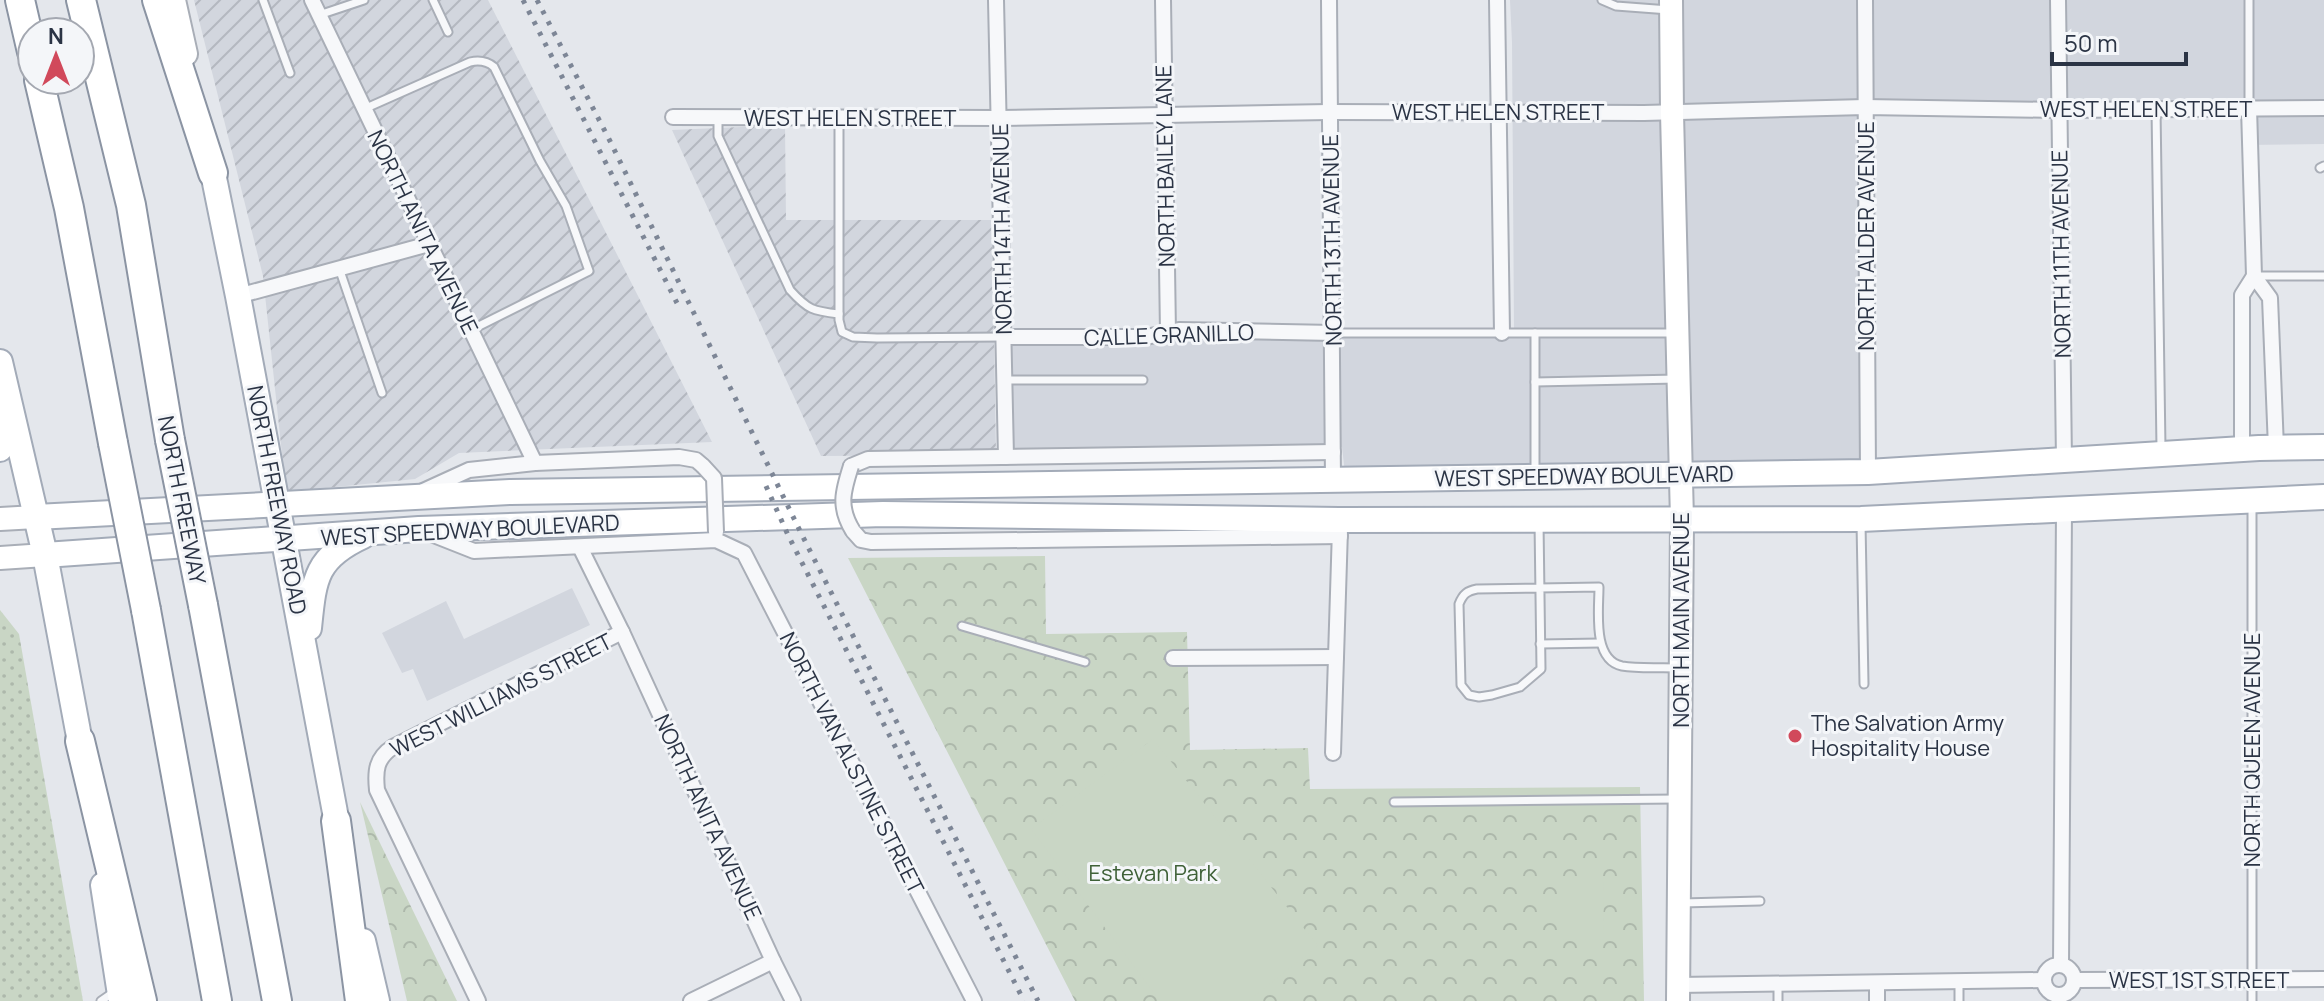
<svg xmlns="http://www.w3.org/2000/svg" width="2324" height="1001" font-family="Manrope,sans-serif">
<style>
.built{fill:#d2d6de}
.industrial{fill:url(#industrial-furrows)}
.grass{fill:url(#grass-dots)}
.park{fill:url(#park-crowns)}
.garden{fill:#c9d6c5}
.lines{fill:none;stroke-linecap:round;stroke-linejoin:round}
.lane-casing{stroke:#a9aeb7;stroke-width:11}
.street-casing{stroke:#a9aeb7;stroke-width:18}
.secondary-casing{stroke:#a9aeb7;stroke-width:26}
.primary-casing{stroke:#a3abb8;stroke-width:28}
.highway-casing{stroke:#8b94a3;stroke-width:32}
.lane{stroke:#f7f8fa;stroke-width:7}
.street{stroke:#f7f8fa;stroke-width:14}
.secondary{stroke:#fff;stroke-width:22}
.primary{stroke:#fff;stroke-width:24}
.highway{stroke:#fff;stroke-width:28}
.rail{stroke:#7d8696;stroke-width:5;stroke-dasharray:4 8;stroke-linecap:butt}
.street-bridge-casing{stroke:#a9aeb7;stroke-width:18;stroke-linecap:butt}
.highway-bridge-casing{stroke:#8b94a3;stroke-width:32;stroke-linecap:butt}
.street-bridge{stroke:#f7f8fa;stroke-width:14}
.highway-bridge{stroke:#fff;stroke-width:28}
.poi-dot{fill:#d1495b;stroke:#f4f6f9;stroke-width:3}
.labels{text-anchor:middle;stroke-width:6;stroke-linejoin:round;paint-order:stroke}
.street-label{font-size:22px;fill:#2b3445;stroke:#f4f6f9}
.poi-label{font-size:22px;fill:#2b3445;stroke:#f4f6f9;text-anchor:start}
.park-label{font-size:22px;fill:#3f6138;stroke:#f4f6f9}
</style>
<defs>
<pattern id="industrial-furrows" width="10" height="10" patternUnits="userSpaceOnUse" patternTransform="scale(2)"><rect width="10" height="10" fill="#d2d6de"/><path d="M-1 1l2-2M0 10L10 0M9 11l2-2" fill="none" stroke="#b4b8c0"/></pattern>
<pattern id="grass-dots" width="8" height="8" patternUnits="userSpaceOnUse" patternTransform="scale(2)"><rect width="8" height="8" fill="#c9d6c5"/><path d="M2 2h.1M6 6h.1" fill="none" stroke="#adb8ab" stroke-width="1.8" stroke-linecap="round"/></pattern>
<pattern id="park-crowns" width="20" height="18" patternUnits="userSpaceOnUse" patternTransform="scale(2)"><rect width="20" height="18" fill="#c9d6c5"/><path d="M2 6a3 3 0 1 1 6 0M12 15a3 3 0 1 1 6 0" fill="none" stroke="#adb8ab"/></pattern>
</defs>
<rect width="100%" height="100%" fill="#e4e7ec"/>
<g class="built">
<polygon points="1510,0 2324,0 2324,144 2244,145 2243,105 1863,103 1873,462 1345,473 1342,447 1010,456 1009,340 1514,330 1512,42"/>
<polygon points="572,588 590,625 427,701 413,669 402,673 382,633 446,601 464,639"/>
</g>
<g class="industrial">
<polygon points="194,0 488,0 712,442 459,453 415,479 286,492 263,276"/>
<polygon points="785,125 786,220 992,220 996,455 821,456 672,130"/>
</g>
<polygon class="grass" points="0,610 19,634 83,1001 0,1001"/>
<g class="park">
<polygon points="1045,556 1046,634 1187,632 1190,750 1308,748 1310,789 1640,787 1644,1001 1075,1001 848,558"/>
<polygon points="360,802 457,1001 407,1001"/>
</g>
<g class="garden">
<polygon points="1153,739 1318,946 1248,1001 1160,1001 1031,829"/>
<polygon points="1562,877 1603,877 1604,939 1562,940"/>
</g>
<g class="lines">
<g class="lane-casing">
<g id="lane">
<polyline points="263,0 290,73"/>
<polyline points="433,0 448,32"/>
<polyline points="1602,0 1616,6 1669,10"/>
<polyline points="2249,0 2249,108"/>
<polyline points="319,15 364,0"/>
<path d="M 364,109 L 470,62 C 479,60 487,61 494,67 L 540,161 L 566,206 L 589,271 L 471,330"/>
<polyline points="2156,109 2161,448"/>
<polyline points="839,117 839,320 842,332 853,337 877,338 1003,337"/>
<path d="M 718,118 L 718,136 L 790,290 C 808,310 813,311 839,314"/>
<polyline points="2320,168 2324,166"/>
<polyline points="339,268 382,393"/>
<polyline points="2257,276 2324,276"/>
<polyline points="1334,333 1675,333"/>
<polyline points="1535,333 1535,382 1677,379"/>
<polyline points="1005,380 1143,380"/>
<polyline points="1535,382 1535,472"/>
<polyline points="2252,503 2252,1001"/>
<path d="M 1539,522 L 1541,669 L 1520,687 L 1492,695 L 1479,697 L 1469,695 L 1461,685 L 1459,604 C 1463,594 1467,591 1477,589 L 1599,587 C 1599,610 1592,660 1622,666 C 1639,669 1661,667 1679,668"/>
<polyline points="1861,523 1864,684"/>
<polyline points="962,626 1085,662"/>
<polyline points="1540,644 1600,643"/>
<polyline points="1394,802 1677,799"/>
<polyline points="1682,903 1760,901"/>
<polyline points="1959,982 1959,1001"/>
<polyline points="101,1001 114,992"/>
<polyline points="1778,1001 1778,985"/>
</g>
</g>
<g class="street-casing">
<g id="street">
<polyline points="312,0 535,463"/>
<polyline points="996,0 1006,457"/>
<polyline points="1163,0 1168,333"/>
<polyline points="1329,0 1333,480"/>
<polyline points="1497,0 1502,333"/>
<polyline points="1865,0 1868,472"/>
<polyline points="2058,0 2064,461"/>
<polyline points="2249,108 2254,276"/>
<polyline points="673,117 999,118 1329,112 1644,113 1865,107 2058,110 2324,108"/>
<polyline points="238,296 429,244"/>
<polyline points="1004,337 1146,337 1179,330 1334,333"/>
<polyline points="2242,449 2242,295 2254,276 2270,298 2276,448"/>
<polyline points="851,466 868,459 1333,452"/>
<polyline points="423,491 469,470 535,463 679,457 696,460 703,466"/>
<polyline points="853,531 861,540 871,542 1340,536"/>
<polyline points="431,534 474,551 716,540 744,553 974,1001"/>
<polyline points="580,547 622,632 773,961 793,1001"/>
<polyline points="1173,658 1336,657"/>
<polyline points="1333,753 1340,529"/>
<circle cx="2059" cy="980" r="15"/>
<polyline points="2061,965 2064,510"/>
<polyline points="2074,980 2324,979"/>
<polyline points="1678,985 2043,980"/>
<path d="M 478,1001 L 377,790 C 375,771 376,758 393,747 L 622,632"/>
<polyline points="691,1001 773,961"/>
<polyline points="1877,1001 1877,983"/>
</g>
</g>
<g class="secondary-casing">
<g id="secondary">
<polyline points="174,0 186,54"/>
<polyline points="1671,0 1672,113 1682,520 1678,1001"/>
<polyline points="0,519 36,517"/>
<polyline points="0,558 45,555"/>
</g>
</g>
<g class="primary-casing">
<g id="primary">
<polyline points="213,173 238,296 340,839"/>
<polyline points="0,362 45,555 83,758"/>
<polyline points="0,449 5,410"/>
<polyline points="36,517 510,492 1868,472 2259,448 2324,447"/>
<polyline points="45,555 419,529 883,514 1339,520 1861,519 2324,497"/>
<path d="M 309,628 C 314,579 315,558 363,536"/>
<polyline points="103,885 121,1001"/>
<polyline points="363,941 377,1001"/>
</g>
</g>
<g class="highway-casing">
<g id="highway">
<polyline points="20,0 32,52"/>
<polyline points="81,0 131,205 170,440"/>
<polyline points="157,0 213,173"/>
<polyline points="39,80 69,208 113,443"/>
<polyline points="203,605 277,1001"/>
<polyline points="146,610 217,1001"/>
<polyline points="80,741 142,1001"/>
<polyline points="336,821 360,1001"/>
</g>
</g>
<use href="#lane" class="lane"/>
<use href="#street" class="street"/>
<use href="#secondary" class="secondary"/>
<use href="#primary" class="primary"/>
<use href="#highway" class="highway"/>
<g class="rail">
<polyline points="523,0 677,303"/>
<polyline points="537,0 610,141 802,535 1038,1001"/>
<polyline points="766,486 788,535 1024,1001"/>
</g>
<g class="street-bridge-casing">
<g id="street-bridge">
<polyline points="703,466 714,478 716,532"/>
<path d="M 851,466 C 843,491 838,507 853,531"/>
</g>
</g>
<g class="highway-bridge-casing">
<g id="highway-bridge">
<polyline points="170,440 203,605"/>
<polyline points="113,443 146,610"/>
</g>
</g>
<use href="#street-bridge" class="street-bridge"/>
<use href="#highway-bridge" class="highway-bridge"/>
</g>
<circle class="poi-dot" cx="1795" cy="736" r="8"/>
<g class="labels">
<g class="street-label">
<text x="2146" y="117">WEST HELEN STREET</text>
<text x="1498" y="120">WEST HELEN STREET</text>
<text x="850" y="126">WEST HELEN STREET</text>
<text transform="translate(1165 166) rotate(-91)" y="8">NORTH BAILEY LANE</text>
<text transform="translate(1002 229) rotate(-91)" y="8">NORTH 14TH AVENUE</text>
<text transform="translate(423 232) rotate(64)" y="8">NORTH ANITA AVENUE</text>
<text transform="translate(1866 236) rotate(-90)" y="8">NORTH ALDER AVENUE</text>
<text transform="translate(1332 240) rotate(-91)" y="8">NORTH 13TH AVENUE</text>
<text transform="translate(2061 254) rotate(-91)" y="8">NORTH 11TH AVENUE</text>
<text transform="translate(1169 335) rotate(-2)" y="8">CALLE GRANILLO</text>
<text transform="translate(1584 476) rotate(-1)" y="8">WEST SPEEDWAY BOULEVARD</text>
<text transform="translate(182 500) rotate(79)" y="8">NORTH FREEWAY</text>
<text transform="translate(277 500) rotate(79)" y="8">NORTH FREEWAY ROAD</text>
<text transform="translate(470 530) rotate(-3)" y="8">WEST SPEEDWAY BOULEVARD</text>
<text transform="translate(1681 620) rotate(-90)" y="8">NORTH MAIN AVENUE</text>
<text transform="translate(501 695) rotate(-27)" y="8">WEST WILLIAMS STREET</text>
<text transform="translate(2252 750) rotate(-90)" y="8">NORTH QUEEN AVENUE</text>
<text transform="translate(852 763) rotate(63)" y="8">NORTH VAN ALSTINE STREET</text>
<text transform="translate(708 817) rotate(65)" y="8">NORTH ANITA AVENUE</text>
<text x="2199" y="988">WEST 1ST STREET</text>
</g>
<g class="poi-label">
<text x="1811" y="731">The Salvation Army<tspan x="1811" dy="25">Hospitality House</tspan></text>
</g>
<g class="park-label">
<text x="1153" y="881">Estevan Park</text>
</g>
</g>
<g transform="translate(56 56)"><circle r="38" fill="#f4f6f9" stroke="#a4a8b1" stroke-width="2"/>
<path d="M0-6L14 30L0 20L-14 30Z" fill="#d1495b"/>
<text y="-12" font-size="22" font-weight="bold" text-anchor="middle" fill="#2b3445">N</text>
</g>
<path d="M2052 52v12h134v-12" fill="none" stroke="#2b3445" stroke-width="4"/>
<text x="2064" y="52" font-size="24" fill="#2b3445" stroke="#f4f6f9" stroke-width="6" paint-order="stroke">50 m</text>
</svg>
